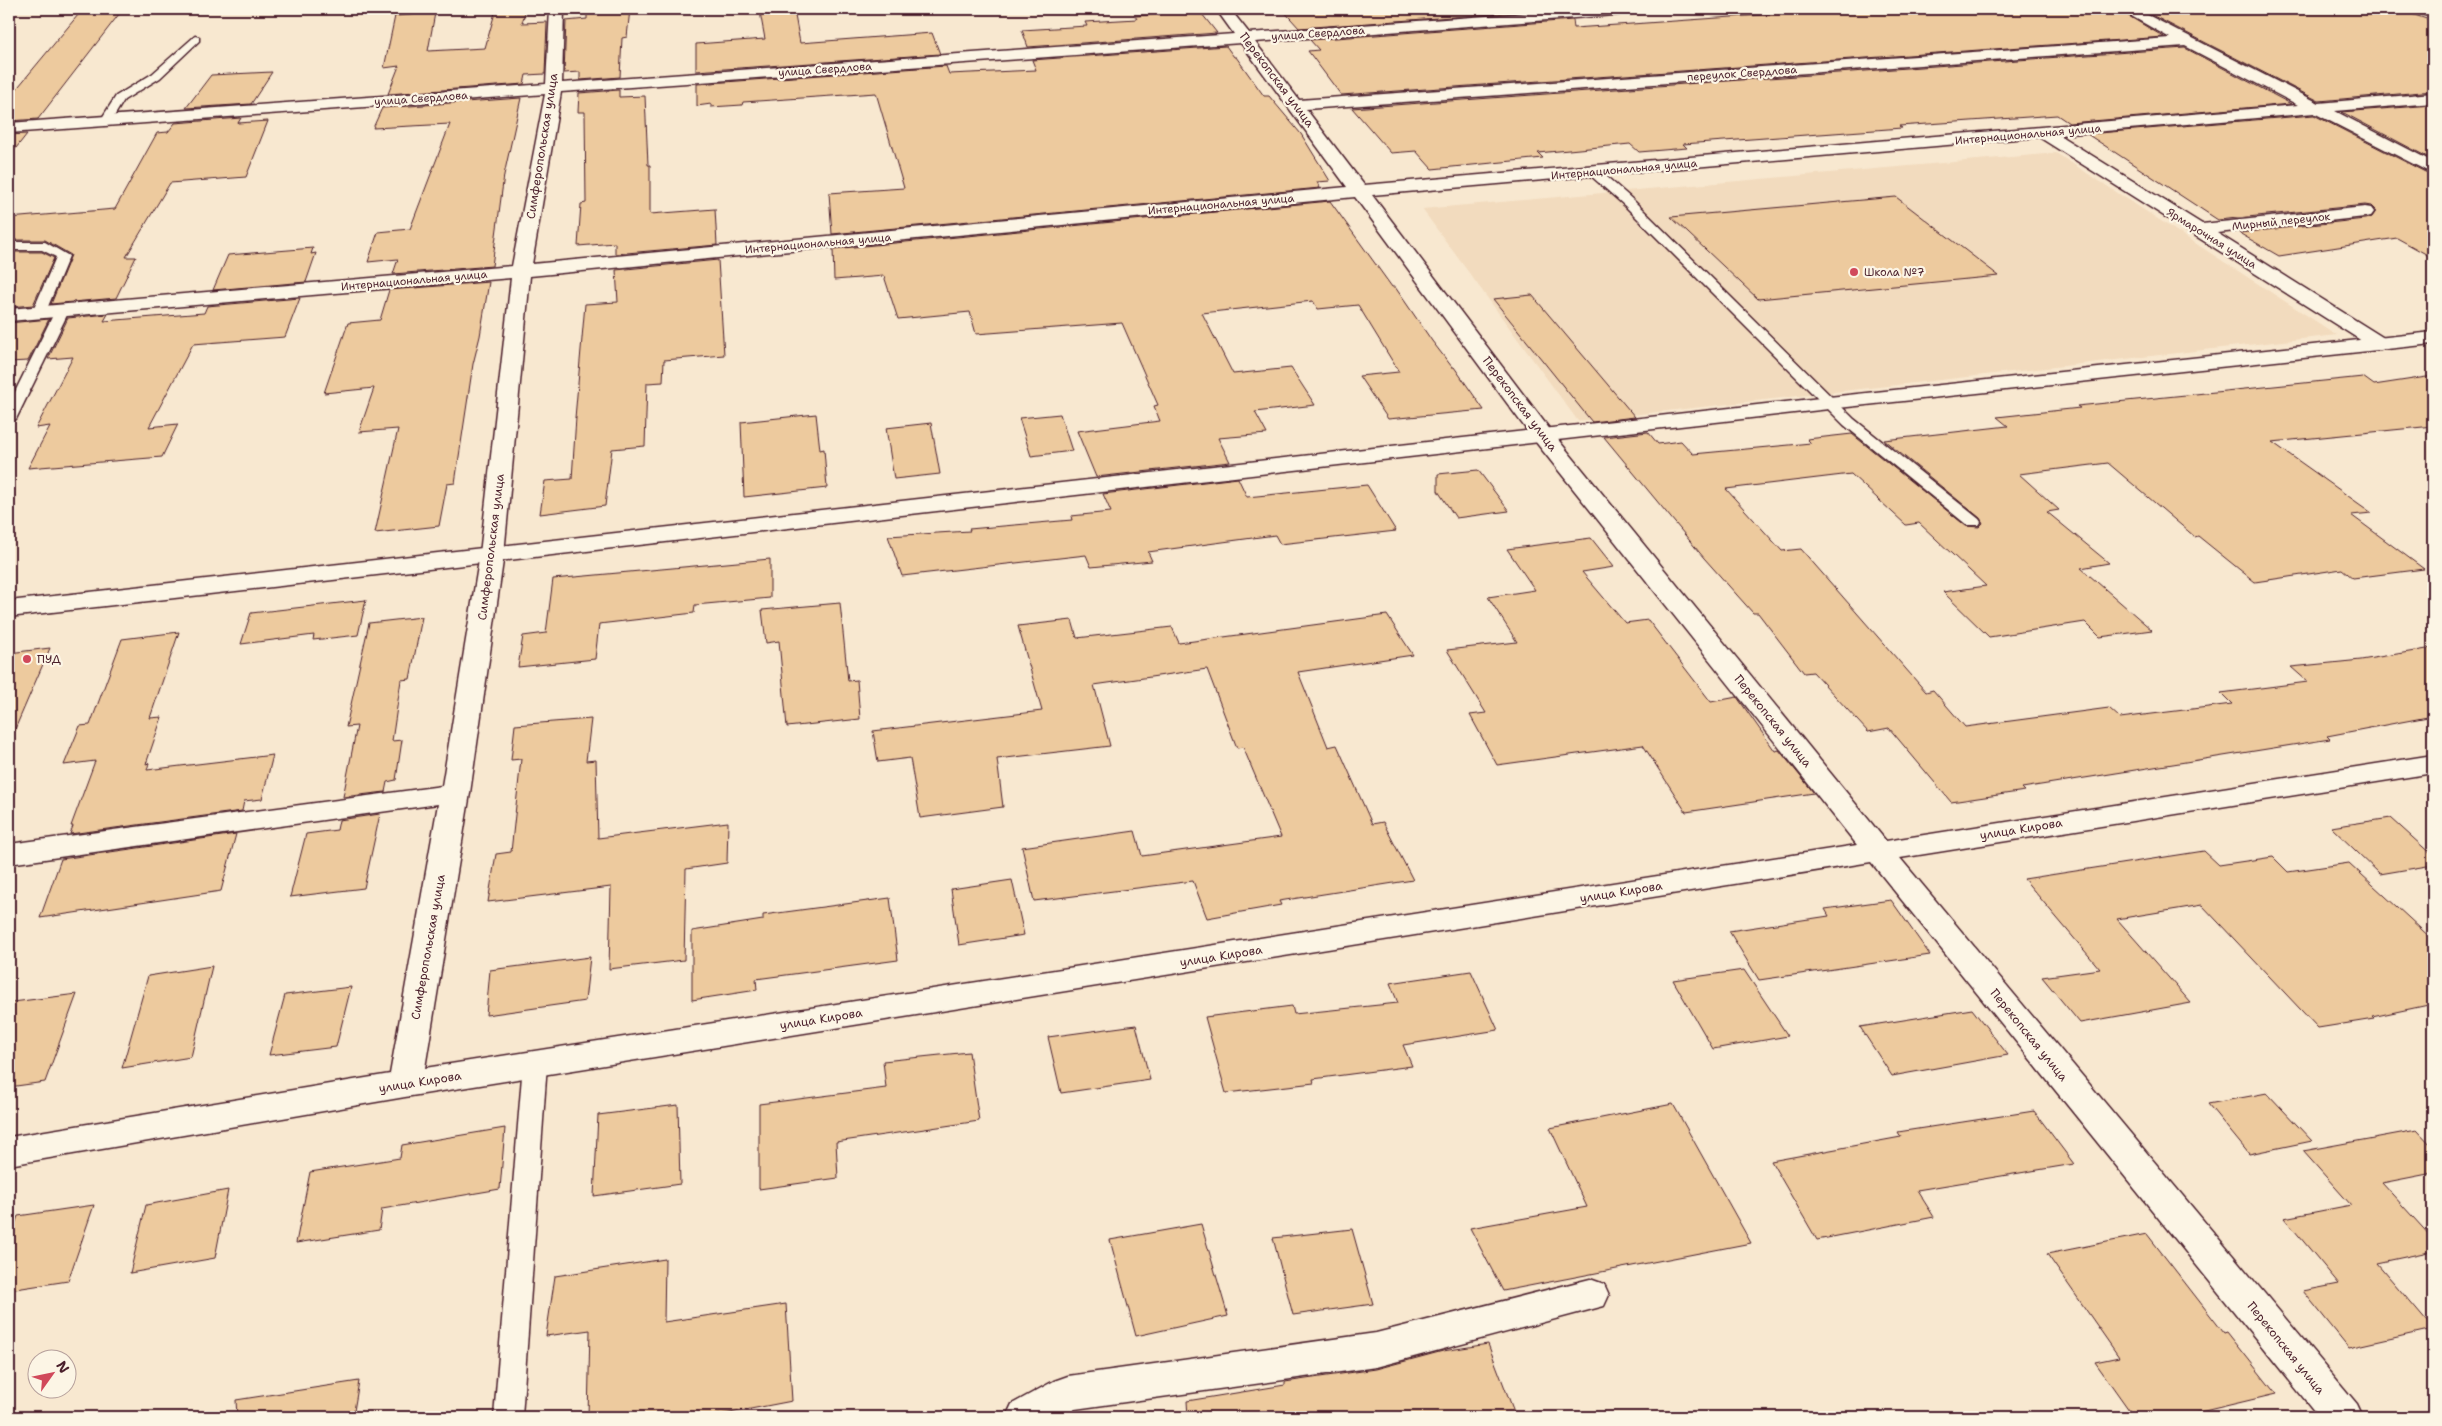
<svg xmlns="http://www.w3.org/2000/svg" width="2442" height="1426" font-family="'Shantell Sans',sans-serif">
<style>
.built{fill:#f2dbbe}
.building{fill:#edca9e;stroke:#4a1f2b}
.lines{fill:none;stroke-linecap:round;stroke-linejoin:round}
.lane-casing{stroke:#4a1f2b;stroke-width:3}
.street-casing{stroke:#4a1f2b;stroke-width:3}
.secondary-casing{stroke:#4a1f2b;stroke-width:3}
.lane{fill:#fcf5e5;fill-rule:evenodd}
.street{fill:#fcf5e5;fill-rule:evenodd}
.secondary{fill:#fcf5e5;fill-rule:evenodd}
.poi-dot{fill:#d1495b;stroke:#fcf5e5;stroke-width:2}
.labels{text-anchor:middle;stroke-width:4.5;stroke-linejoin:round;paint-order:stroke}
.far-street-label{font-size:11px;fill:#4a1f2b;stroke:#fcf5e5}
.far-poi-label{font-size:11px;fill:#4a1f2b;stroke:#fcf5e5;text-anchor:start}
.street-label{font-size:12px;fill:#4a1f2b;stroke:#fcf5e5}
.poi-label{font-size:12px;fill:#4a1f2b;stroke:#fcf5e5;text-anchor:start}
</style>
<rect width="100%" height="100%" fill="#f8e8d0"/>
<filter id="ink" filterUnits="userSpaceOnUse"><feTurbulence type="fractalNoise" baseFrequency=".02" numOctaves="2"/><feDisplacementMap in="SourceGraphic" scale="10" xChannelSelector="R" yChannelSelector="G"/><feConvolveMatrix kernelMatrix="1 2 1 2 8 2 1 2 1" color-interpolation-filters="sRGB"/></filter>
<g filter="url(#ink)">
<polygon class="built" points="2056,153 2337,335 1578,421 1422,209"/>
<g class="building">
<polygon points="83,9 123,9 38,119 9,121 9,98"/>
<polygon points="496,9 526,9 522,23 547,22 545,74 526,75 524,84 388,94 399,66 384,68 395,16 435,13 428,51 485,48"/>
<polygon points="587,9 630,9 627,37 622,38 620,77 580,80 580,72 564,73 566,21 587,19"/>
<polygon points="1159,9 1198,9 1217,33 1028,47 1022,30 1087,26 1085,22 1137,19 1135,16 1162,14"/>
<polygon points="1282,9 1563,9 1299,28"/>
<polygon points="1783,9 2117,9 2164,37 1341,95 1308,51 1319,50 1310,40 1573,20 1574,28 1790,13"/>
<polygon points="2140,9 2181,9 2181,15 2243,9 2396,9 2433,21 2433,91 2319,101"/>
<polygon points="794,10 800,43 932,33 940,54 696,71 696,44 765,39 760,12"/>
<polygon points="1226,46 1234,57 1236,57 1264,96 1269,96 1301,134 1330,181 1317,182 1320,188 832,234 829,193 904,188 876,93 743,102 742,105 711,107 711,104 697,106 697,84 946,66 949,74 1036,70 1032,60"/>
<polygon points="2185,48 2291,104 2069,123 2057,115 1899,126 1902,128 1683,144 1687,148 1639,152 1630,144 1538,153 1543,158 1432,169 1416,151 1391,153 1352,108"/>
<polygon points="272,72 251,104 186,108 211,75"/>
<polygon points="619,90 619,97 645,96 648,165 650,165 650,214 715,209 717,245 615,254 615,243 578,246 581,204 586,203 585,112 578,112 579,93"/>
<polygon points="521,98 504,175 492,266 393,274 398,259 368,262 378,232 410,229 450,124 373,128 382,108"/>
<polygon points="2433,105 2433,160 2342,112"/>
<polygon points="2314,115 2433,176 2433,258 2397,238 2279,256 2239,233 2365,219 2372,217 2376,211 2371,206 2365,205 2218,220 2087,134"/>
<polygon points="241,118 238,123 268,121 246,177 170,183 126,257 136,257 116,298 51,304 71,255 45,240 9,240 9,218 115,209 157,133 168,132 175,123"/>
<polygon points="27,134 9,157 9,135"/>
<polygon points="1896,197 1999,276 1758,299 1671,217"/>
<polygon points="1330,201 1392,287 1395,287 1432,341 1452,367 1454,367 1484,410 1388,419 1359,376 1399,372 1358,305 1318,309 1313,301 1202,313 1233,374 1291,368 1315,405 1255,412 1267,434 1218,438 1230,462 1096,477 1077,431 1160,421 1154,406 1158,405 1122,323 976,334 970,312 898,319 884,276 834,280 833,249"/>
<polygon points="313,248 311,254 316,253 306,282 213,290 228,255"/>
<polygon points="9,252 42,252 54,258 33,305 9,307"/>
<polygon points="718,260 724,355 664,360 663,382 647,383 645,446 612,449 605,506 540,514 545,481 572,479 576,417 575,418 585,304 618,302 616,270"/>
<polygon points="489,282 480,336 473,364 455,483 447,484 439,526 375,533 398,429 359,432 374,388 324,393 348,323 380,320 389,290"/>
<polygon points="1532,295 1635,417 1592,422 1493,299"/>
<polygon points="300,298 285,337 193,344 149,427 178,424 162,457 28,468 50,426 36,428 73,357 48,359 68,318 108,314 104,321 204,313 207,306"/>
<polygon points="49,319 28,361 9,362 9,323"/>
<polygon points="2433,376 2433,426 2272,442 2372,513 2351,515 2424,569 2353,578 2342,569 2255,582 2198,536 2195,537 2108,463 2019,474 2059,510 2047,512 2109,563 2081,568 2152,630 2100,637 2085,622 1989,637 1943,592 1986,586 1919,523 1906,525 1851,474 1726,489 1782,551 1801,549 1926,692 1933,690 1965,727 2109,708 2120,718 2232,704 2221,693 2308,682 2291,667 2361,660 2433,648 2433,716 2327,736 2330,739 2022,788 2025,791 1951,802 1889,728 1868,732 1813,672 1804,673 1758,613 1753,613 1704,558 1604,437 1648,432 1658,444 1681,441 1693,454 1811,443 1807,439 1852,434 1966,526 1979,527 1983,523 1980,518 1884,440 2008,426 1997,417 2080,408 2077,406 2363,377 2374,385"/>
<polygon points="816,414 820,450 824,449 827,488 744,497 741,422"/>
<polygon points="1060,414 1072,451 1031,456 1019,418"/>
<polygon points="931,423 940,474 894,479 886,428"/>
<polygon points="1478,470 1509,511 1456,518 1438,491 1438,474"/>
<polygon points="1238,478 1247,497 1367,485 1396,531 1280,544 1275,535 1148,552 1152,561 1091,567 1086,555 902,576 888,536 970,531 969,529 1072,520 1071,516 1111,512 1103,494"/>
<polygon points="1591,538 1614,567 1582,572 1625,623 1648,620 1711,702 1737,697 1775,751 1779,750 1814,793 1686,812 1643,745 1497,765 1470,715 1486,713 1447,650 1517,642 1488,597 1535,590 1507,549"/>
<polygon points="770,559 770,598 695,605 694,613 599,624 595,659 518,667 523,636 546,633 553,579"/>
<polygon points="366,600 358,635 313,640 314,635 241,644 251,613"/>
<polygon points="840,603 848,681 857,680 860,719 787,727 779,641 766,643 762,610"/>
<polygon points="1387,615 1413,655 1298,672 1328,747 1337,745 1372,824 1383,822 1413,880 1279,901 1281,905 1207,918 1193,881 1034,901 1022,847 1135,831 1142,856 1281,837 1243,747 1237,748 1207,669 1094,685 1110,746 997,759 1003,807 920,818 910,758 878,762 873,731 1042,711 1018,626 1072,620 1077,638 1172,627 1179,643"/>
<polygon points="422,617 410,679 401,680 392,741 402,740 396,780 387,782 385,792 343,797 357,726 346,727 369,623"/>
<polygon points="179,632 150,718 162,717 146,764 149,763 147,770 273,755 262,799 244,801 242,811 70,834 73,826 71,826 95,761 64,765 80,726 90,725 122,639"/>
<polygon points="50,648 9,743 9,653"/>
<polygon points="591,719 586,761 596,760 598,838 728,822 727,863 686,869 684,960 609,969 611,887 488,902 496,854 511,852 521,759 511,760 515,725"/>
<polygon points="380,814 364,888 290,897 306,834 337,830 339,820"/>
<polygon points="2391,818 2433,856 2433,865 2380,874 2331,827"/>
<polygon points="236,834 221,891 40,918 61,859"/>
<polygon points="2204,851 2219,865 2273,857 2288,872 2349,863 2433,940 2433,1004 2372,1017 2374,1019 2318,1028 2202,905 2117,919 2191,1003 2080,1023 2042,977 2100,969 2024,879"/>
<polygon points="1012,880 1024,935 959,945 951,889"/>
<polygon points="890,898 898,960 756,979 757,990 692,1000 692,931 763,920 763,915"/>
<polygon points="1891,900 1930,955 1759,980 1729,931 1829,916 1825,909"/>
<polygon points="590,957 585,1001 486,1015 490,970"/>
<polygon points="212,966 191,1057 122,1068 148,976"/>
<polygon points="1744,970 1788,1036 1713,1049 1673,980"/>
<polygon points="1471,971 1498,1030 1403,1045 1412,1066 1313,1079 1314,1083 1226,1093 1205,1017 1292,1006 1294,1014 1398,1003 1390,983"/>
<polygon points="351,987 336,1047 269,1055 285,995"/>
<polygon points="77,994 45,1082 9,1087 9,1013 13,1002"/>
<polygon points="1972,1009 2008,1055 1892,1076 1860,1027"/>
<polygon points="1136,1025 1150,1080 1061,1093 1048,1037"/>
<polygon points="969,1052 979,1121 836,1142 838,1178 759,1189 759,1104 886,1088 883,1061"/>
<polygon points="2267,1093 2312,1141 2249,1154 2208,1104"/>
<polygon points="1673,1104 1751,1243 1503,1291 1470,1228 1587,1207 1550,1128"/>
<polygon points="678,1105 680,1184 594,1196 598,1115"/>
<polygon points="2034,1111 2074,1164 1917,1190 1934,1217 1817,1240 1771,1161 1901,1137 1898,1132"/>
<polygon points="505,1128 500,1189 382,1209 379,1230 296,1243 310,1172 400,1158 402,1145"/>
<polygon points="2417,1130 2433,1147 2433,1173 2382,1183 2433,1239 2433,1251 2377,1263 2433,1329 2349,1348 2303,1291 2339,1284 2284,1218 2351,1205 2303,1151"/>
<polygon points="228,1190 215,1258 130,1273 146,1205"/>
<polygon points="94,1205 68,1281 9,1290 9,1241 18,1216"/>
<polygon points="1201,1224 1228,1316 1136,1336 1110,1240"/>
<polygon points="1352,1229 1373,1304 1293,1315 1273,1238"/>
<polygon points="2147,1234 2224,1333 2227,1332 2276,1394 2179,1417 2134,1417 2095,1362 2119,1357 2047,1254"/>
<polygon points="665,1259 664,1322 786,1304 792,1401 709,1417 588,1417 590,1330 546,1336 555,1276"/>
<polygon points="1488,1344 1516,1417 1188,1417 1187,1401 1285,1385 1285,1382 1376,1369 1443,1351"/>
<polygon points="359,1381 353,1417 237,1417 236,1400"/>
</g>
<g class="lines">
<g class="lane-casing">
<g id="lane">
<polygon points="195,36 199,37 199,41 160,78 124,100 110,123 102,123 100,121 116,96 152,74"/>
<polygon points="1594,168 1598,169 1633,200 1854,419 1979,519 1981,522 1979,525 1967,525 1844,425 1625,206 1590,175 1588,172"/>
<polygon points="9,242 45,242 69,256 44,316 34,316 32,313 56,257 42,250 9,250"/>
<polygon points="62,307 69,311 16,419 9,423 9,404 55,311"/>
<polygon points="535,1056 543,1058 547,1064 522,1417 494,1417 523,1064 527,1058"/>
</g>
</g>
<g class="street-casing">
<g id="street">
<path d="M 550,9 L 564,9 L 562,83 L 1234,34 L 1216,9 L 1230,9 L 1249,33 L 1586,9 L 1648,9 L 1641,13 L 1255,42 L 1299,100 L 2170,38 L 2119,9 L 2136,9 L 2319,103 L 2433,93 L 2433,103 L 2335,111 L 2433,162 L 2433,174 L 2314,113 L 2059,135 L 2202,224 L 2365,207 L 2371,208 L 2374,212 L 2371,216 L 2365,217 L 2217,233 L 2387,340 L 2390,344 L 2387,348 L 2380,350 L 2373,348 L 2039,137 L 1372,195 L 1551,431 L 1886,841 L 2433,755 L 2433,773 L 1900,858 L 2357,1404 L 2363,1417 L 2319,1417 L 1871,862 L 405,1097 L 9,1165 L 9,1137 L 390,1074 L 438,804 L 9,864 L 9,844 L 442,786 L 480,554 L 511,278 L 9,321 L 9,309 L 512,266 L 545,94 L 9,133 L 9,123 L 546,84 ZM 1241,43 L 1347,187 L 532,264 L 561,92 ZM 2185,46 L 2298,105 L 1364,185 L 1306,109 ZM 1355,197 L 1535,441 L 1857,845 L 425,1068 L 470,793 L 504,554 L 530,276 Z"/>
<polygon points="1590,1279 1604,1284 1609,1295 1604,1306 1376,1367 1075,1409 1062,1417 1006,1417 1012,1404 1054,1381 1068,1376 1376,1333"/>
</g>
</g>
<g class="secondary-casing">
<g id="secondary">
<polygon points="2412,9 2433,9 2433,17 2414,12"/>
<polygon points="2433,332 2433,344 1829,409 9,617 9,601 1829,397"/>
</g>
</g>
<use href="#lane" class="lane"/>
<use href="#street" class="street"/>
<use href="#secondary" class="secondary"/>
</g>
</g>
<g class="poi-dot">
<circle cx="1854" cy="272" r="5"/>
<circle cx="27" cy="659" r="5"/>
</g>
<g class="labels">
<g class="far-street-label">
<text transform="translate(1318 33) rotate(-4)" y="4">улица Свердлова</text>
<text transform="translate(825 69) rotate(-4)" y="4">улица Свердлова</text>
<text transform="translate(1742 73) rotate(-4)" y="4">переулок Свердлова</text>
<text transform="translate(421 98) rotate(-4)" y="4">улица Свердлова</text>
<text transform="translate(2028 134) rotate(-5)" y="4">Интернациональная улица</text>
<text transform="translate(1624 169) rotate(-5)" y="4">Интернациональная улица</text>
<text transform="translate(1221 204) rotate(-5)" y="4">Интернациональная улица</text>
<text transform="translate(2281 221) rotate(-6)" y="4">Мирный переулок</text>
<text transform="translate(2212 238) rotate(32)" y="4">Ярмарочная улица</text>
<text transform="translate(818 243) rotate(-5)" y="4">Интернациональная улица</text>
<text transform="translate(414 280) rotate(-5)" y="4">Интернациональная улица</text>
</g>
<g class="far-poi-label">
<text x="1864" y="276">Школа №7</text>
</g>
<g class="street-label">
<text transform="translate(1277 80) rotate(53)" y="4">Перекопская улица</text>
<text transform="translate(542 146) rotate(-81)" y="4">Симферопольская улица</text>
<text transform="translate(1520 404) rotate(53)" y="4">Перекопская улица</text>
<text transform="translate(491 547) rotate(-83)" y="4">Симферопольская улица</text>
<text transform="translate(1773 721) rotate(51)" y="4">Перекопская улица</text>
<text transform="translate(2021 829) rotate(-9)" y="4">улица Кирова</text>
<text transform="translate(1621 892) rotate(-9)" y="4">улица Кирова</text>
<text transform="translate(428 947) rotate(-80)" y="4">Симферопольская улица</text>
<text transform="translate(1221 956) rotate(-9)" y="4">улица Кирова</text>
<text transform="translate(821 1019) rotate(-9)" y="4">улица Кирова</text>
<text transform="translate(2029 1035) rotate(51)" y="4">Перекопская улица</text>
<text transform="translate(420 1082) rotate(-9)" y="4">улица Кирова</text>
<text transform="translate(2286 1348) rotate(51)" y="4">Перекопская улица</text>
</g>
<g class="poi-label">
<text x="37" y="663">ПУД</text>
</g>
</g>
<rect width="2442" height="1426" fill="none" stroke="#fcf5e5" stroke-width="30"/>
<rect x="15" y="15" width="2412" height="1396" fill="none" stroke="#4a1f2b" stroke-width="2" filter="url(#ink)"/>
<g transform="translate(52 1374) rotate(57)"><circle r="24" fill="#fcf5e5" stroke="#b59f9b"/>
<path d="M0-4L9 19L0 12L-9 19Z" fill="#d1495b"/>
<text y="-8" font-size="14" font-weight="bold" text-anchor="middle" fill="#4a1f2b">N</text>
</g>
</svg>
